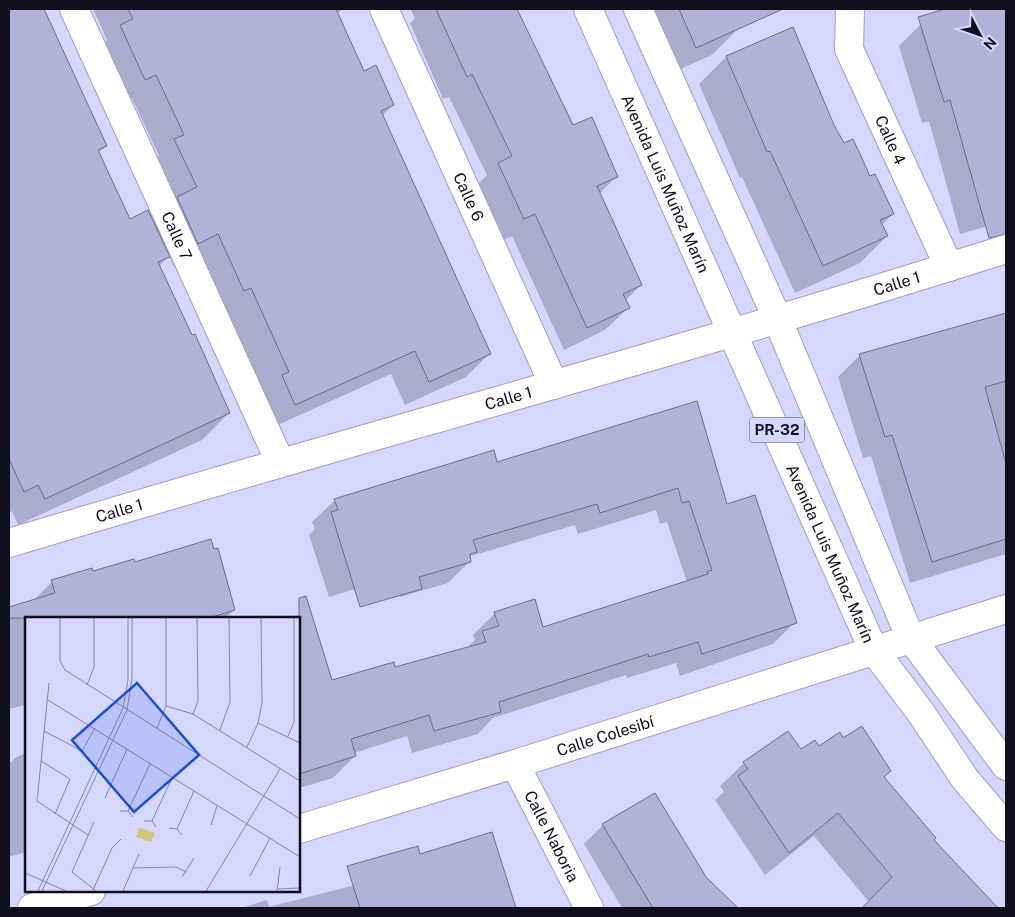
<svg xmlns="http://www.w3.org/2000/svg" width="1015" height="917" font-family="'Public Sans',sans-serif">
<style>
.shadow{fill:#0003}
.building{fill:#b1b2d8;stroke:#6c6d8f}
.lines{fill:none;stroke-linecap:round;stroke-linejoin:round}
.minor-casing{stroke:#9e9fc4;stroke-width:30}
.primary-casing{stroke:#9e9fc4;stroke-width:30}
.minor{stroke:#fff;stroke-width:28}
.primary{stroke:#fff;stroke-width:28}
.labels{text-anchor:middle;stroke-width:4;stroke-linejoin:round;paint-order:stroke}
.shield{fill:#d5d7ff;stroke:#4a4b61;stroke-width:1}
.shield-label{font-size:15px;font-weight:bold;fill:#0f0f1d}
.street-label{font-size:16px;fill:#0f0f1d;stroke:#d5d7ff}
.inset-road{fill:none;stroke:#8687a5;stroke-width:1}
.view{fill:#1d4ed8;fill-opacity:0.15;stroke:#1d4ed8;stroke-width:2.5}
.inset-edge{fill:none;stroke:#0f0f1d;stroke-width:2.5}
</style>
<rect width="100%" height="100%" fill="#d5d7ff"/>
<g class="shadow">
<polygon points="9,9 43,9 106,146 98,153 129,221 153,223 170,205 151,164 159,156 132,98 121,103 97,51 107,40 93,9 343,9 337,14 364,73 393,105 382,116 490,353 466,377 405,405 391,374 271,428 264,395 226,311 220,314 194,257 174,267 169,256 159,266 229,413 202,440 18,525 12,511 9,513"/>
<polygon points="410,9 516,9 573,127 617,176 599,194 641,285 625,301 629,307 605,330 564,350 512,236 500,241 475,187 487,175 449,97 443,99 410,23 415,18"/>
<polygon points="640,9 731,9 740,27 712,55 669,74"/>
<polygon points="970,9 1006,9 1006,218 1002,222 960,234 929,121 922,123 899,46 921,24"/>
<polygon points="792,29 833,126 893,214 882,225 887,236 860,263 795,293 742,177 740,178 699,84 726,57"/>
<polygon points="1006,314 1006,554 910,583 871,456 863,458 838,377 860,355"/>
<polygon points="696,402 726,506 795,622 773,644 680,676 676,663 627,678 626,675 493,718 478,734 412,753 407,736 354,753 355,756 333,778 299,788 299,653 320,647 331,681 394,669 467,648 475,640 473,635 495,613 542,629 687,582 667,522 660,524 656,510 578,534 575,525 471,556 470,561 448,583 400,597 394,577 329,597 309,535 315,529 312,522 335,500 497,463"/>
<polygon points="134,563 234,610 226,618 26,618 26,705 9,709 9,608 33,601 52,582"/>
<polygon points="843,740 883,777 933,840 996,908 863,908 869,902 814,836 765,875 715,800 724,792 720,786 744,763 819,748"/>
<polygon points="26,753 26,852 9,857 9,764 16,757"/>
<polygon points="603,825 705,878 736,908 622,908 584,844"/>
<polygon points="491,833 515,908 403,908 387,879"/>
<polygon points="367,882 376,908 241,908 267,900 269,907"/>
</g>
<g class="building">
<polygon points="9,9 44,9 107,146 98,150 130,219 148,210 170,257 158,262 192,335 195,334 230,413 45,499 38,485 24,492 9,459"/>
<polygon points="128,9 336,9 364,71 376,65 394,105 381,111 491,354 429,382 415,351 295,405 282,375 289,372 251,288 244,291 218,234 198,244 177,197 197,187 174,139 184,135 156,75 145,80 120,25 133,19"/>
<polygon points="436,9 517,9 573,125 592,117 618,177 597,186 642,285 623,294 630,308 587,328 535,214 524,219 498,163 512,156 472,74 467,77"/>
<polygon points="679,9 783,9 696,48"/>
<polygon points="945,9 1006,9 1006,234 989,238 950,100 944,102 918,17"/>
<polygon points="793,27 834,125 844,143 853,139 870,176 875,174 894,214 880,220 888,236 823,266 770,151 767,152 726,56"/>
<polygon points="1006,313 1006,381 985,387 1006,464 1006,539 932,562 892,435 885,437 859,354"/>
<polygon points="697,401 727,504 755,495 797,623 702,654 698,642 649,657 648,654 499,702 501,712 434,731 429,715 351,739 356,756 299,774 299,598 306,596 332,680 394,662 395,667 486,642 482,631 499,626 494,612 535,599 543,627 708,574 707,572 712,570 689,501 682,503 678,488 600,513 597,504 473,540 477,552 470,554 471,562 419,577 422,589 360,607 331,512 338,510 334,499 494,450 497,462"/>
<polygon points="211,539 214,549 218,548 235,610 209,618 9,618 9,607 55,593 51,580 92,568 93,571 134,559 135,562"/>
<polygon points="862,726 891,771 884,777 936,838 934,840 998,908 862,908 892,877 838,813 789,853 738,776 748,769 743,762 788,731 801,749 815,740 819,746 840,732 843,738"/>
<polygon points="655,793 706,877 738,908 653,908 602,824"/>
<polygon points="492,832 516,908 360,908 347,866 418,846 420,854"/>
</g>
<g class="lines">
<g class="minor-casing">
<g id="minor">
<path id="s1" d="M 74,9 L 280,462"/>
<path id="s2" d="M 384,9 L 554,385"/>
<path id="s3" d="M 850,9 L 849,49 L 949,267"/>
<path id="s4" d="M 9,543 C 341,443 676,354 1006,249"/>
<path id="s5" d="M 515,764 L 589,908"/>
<path id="s6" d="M 299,829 L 515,764 L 1006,609"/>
<polyline points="32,908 91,891"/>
</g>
</g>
<g class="primary-casing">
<g id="primary">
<path id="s7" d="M 588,9 L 873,649 L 921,713 L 965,779 L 1006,827"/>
<polyline points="638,9 777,318 910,637 1006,766"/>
</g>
</g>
<use href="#minor" class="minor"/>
<use href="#primary" class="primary"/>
</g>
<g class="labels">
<rect class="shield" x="749.5" y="417.5" width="55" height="25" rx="4"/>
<g class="shield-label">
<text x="777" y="435">PR-32</text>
</g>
<g class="street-label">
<text dy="6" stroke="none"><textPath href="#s3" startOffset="140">Calle 4</textPath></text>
<text dy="6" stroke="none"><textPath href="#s7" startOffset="191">Avenida Luis Muñoz Marín</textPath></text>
<text dy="6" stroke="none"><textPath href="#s2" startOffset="206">Calle 6</textPath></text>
<text dy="6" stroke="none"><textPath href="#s1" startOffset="249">Calle 7</textPath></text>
<text dy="6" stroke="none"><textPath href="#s4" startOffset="925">Calle 1</textPath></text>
<text dy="6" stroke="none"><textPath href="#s4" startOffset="520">Calle 1</textPath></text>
<text dy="6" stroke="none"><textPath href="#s4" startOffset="115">Calle 1</textPath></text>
<text dy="6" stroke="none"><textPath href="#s7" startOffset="596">Avenida Luis Muñoz Marín</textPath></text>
<text dy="6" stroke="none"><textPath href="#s6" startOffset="320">Calle Colesibí</textPath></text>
<text dy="6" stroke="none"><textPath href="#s5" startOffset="81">Calle Naboria</textPath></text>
</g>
</g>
<g transform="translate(25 617)">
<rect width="275" height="275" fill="#d5d7ff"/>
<path d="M 114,211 L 130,216 L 126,225 L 111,220 Z" fill="#cec678"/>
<path class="inset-road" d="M 35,1 L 35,44 L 40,53 L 275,202M 24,66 L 12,184 L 63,218M 62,68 L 69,50 L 69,1M 23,83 L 275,240M 141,89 L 168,97 L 275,164M 168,97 L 173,84 L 172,1M 233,106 L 275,126M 132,111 L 141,89 L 141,1M 195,113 L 205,85 L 204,1M 19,114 L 57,134 L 70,111M 263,119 L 269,105 L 269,1M 222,130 L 233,106 L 237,86 L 236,1M 16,144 L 45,162 L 30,197M 80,181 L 102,132M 95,194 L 103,194 L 108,200M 103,194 L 125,147M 119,204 L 127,204 L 131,210M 127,204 L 147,161M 69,205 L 47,255 L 71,274M 186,208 L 192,189M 144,211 L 152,212 L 157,218M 152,212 L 169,174M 109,251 L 151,250 L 161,255M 0,256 L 41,274M 225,259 L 245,221M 157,260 L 169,241M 253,272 L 275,271M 68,273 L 87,231 L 96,222M 13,274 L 98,91 L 103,63 L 103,1M 17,274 L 102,93 L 107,61 L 107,1M 98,274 L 114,237M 181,274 L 255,152M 252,274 L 255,250"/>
<path class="view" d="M 112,66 L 174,138 L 109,195 L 47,123 Z"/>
<rect width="275" height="275" class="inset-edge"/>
</g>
<rect width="1015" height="917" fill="none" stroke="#0f0f1d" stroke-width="20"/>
<g transform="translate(980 35) rotate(131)" stroke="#d5d7ff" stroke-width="4" paint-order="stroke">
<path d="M0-4L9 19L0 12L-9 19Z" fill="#0f0f1d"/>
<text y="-8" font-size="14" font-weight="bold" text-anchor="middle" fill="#0f0f1d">N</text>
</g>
</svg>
